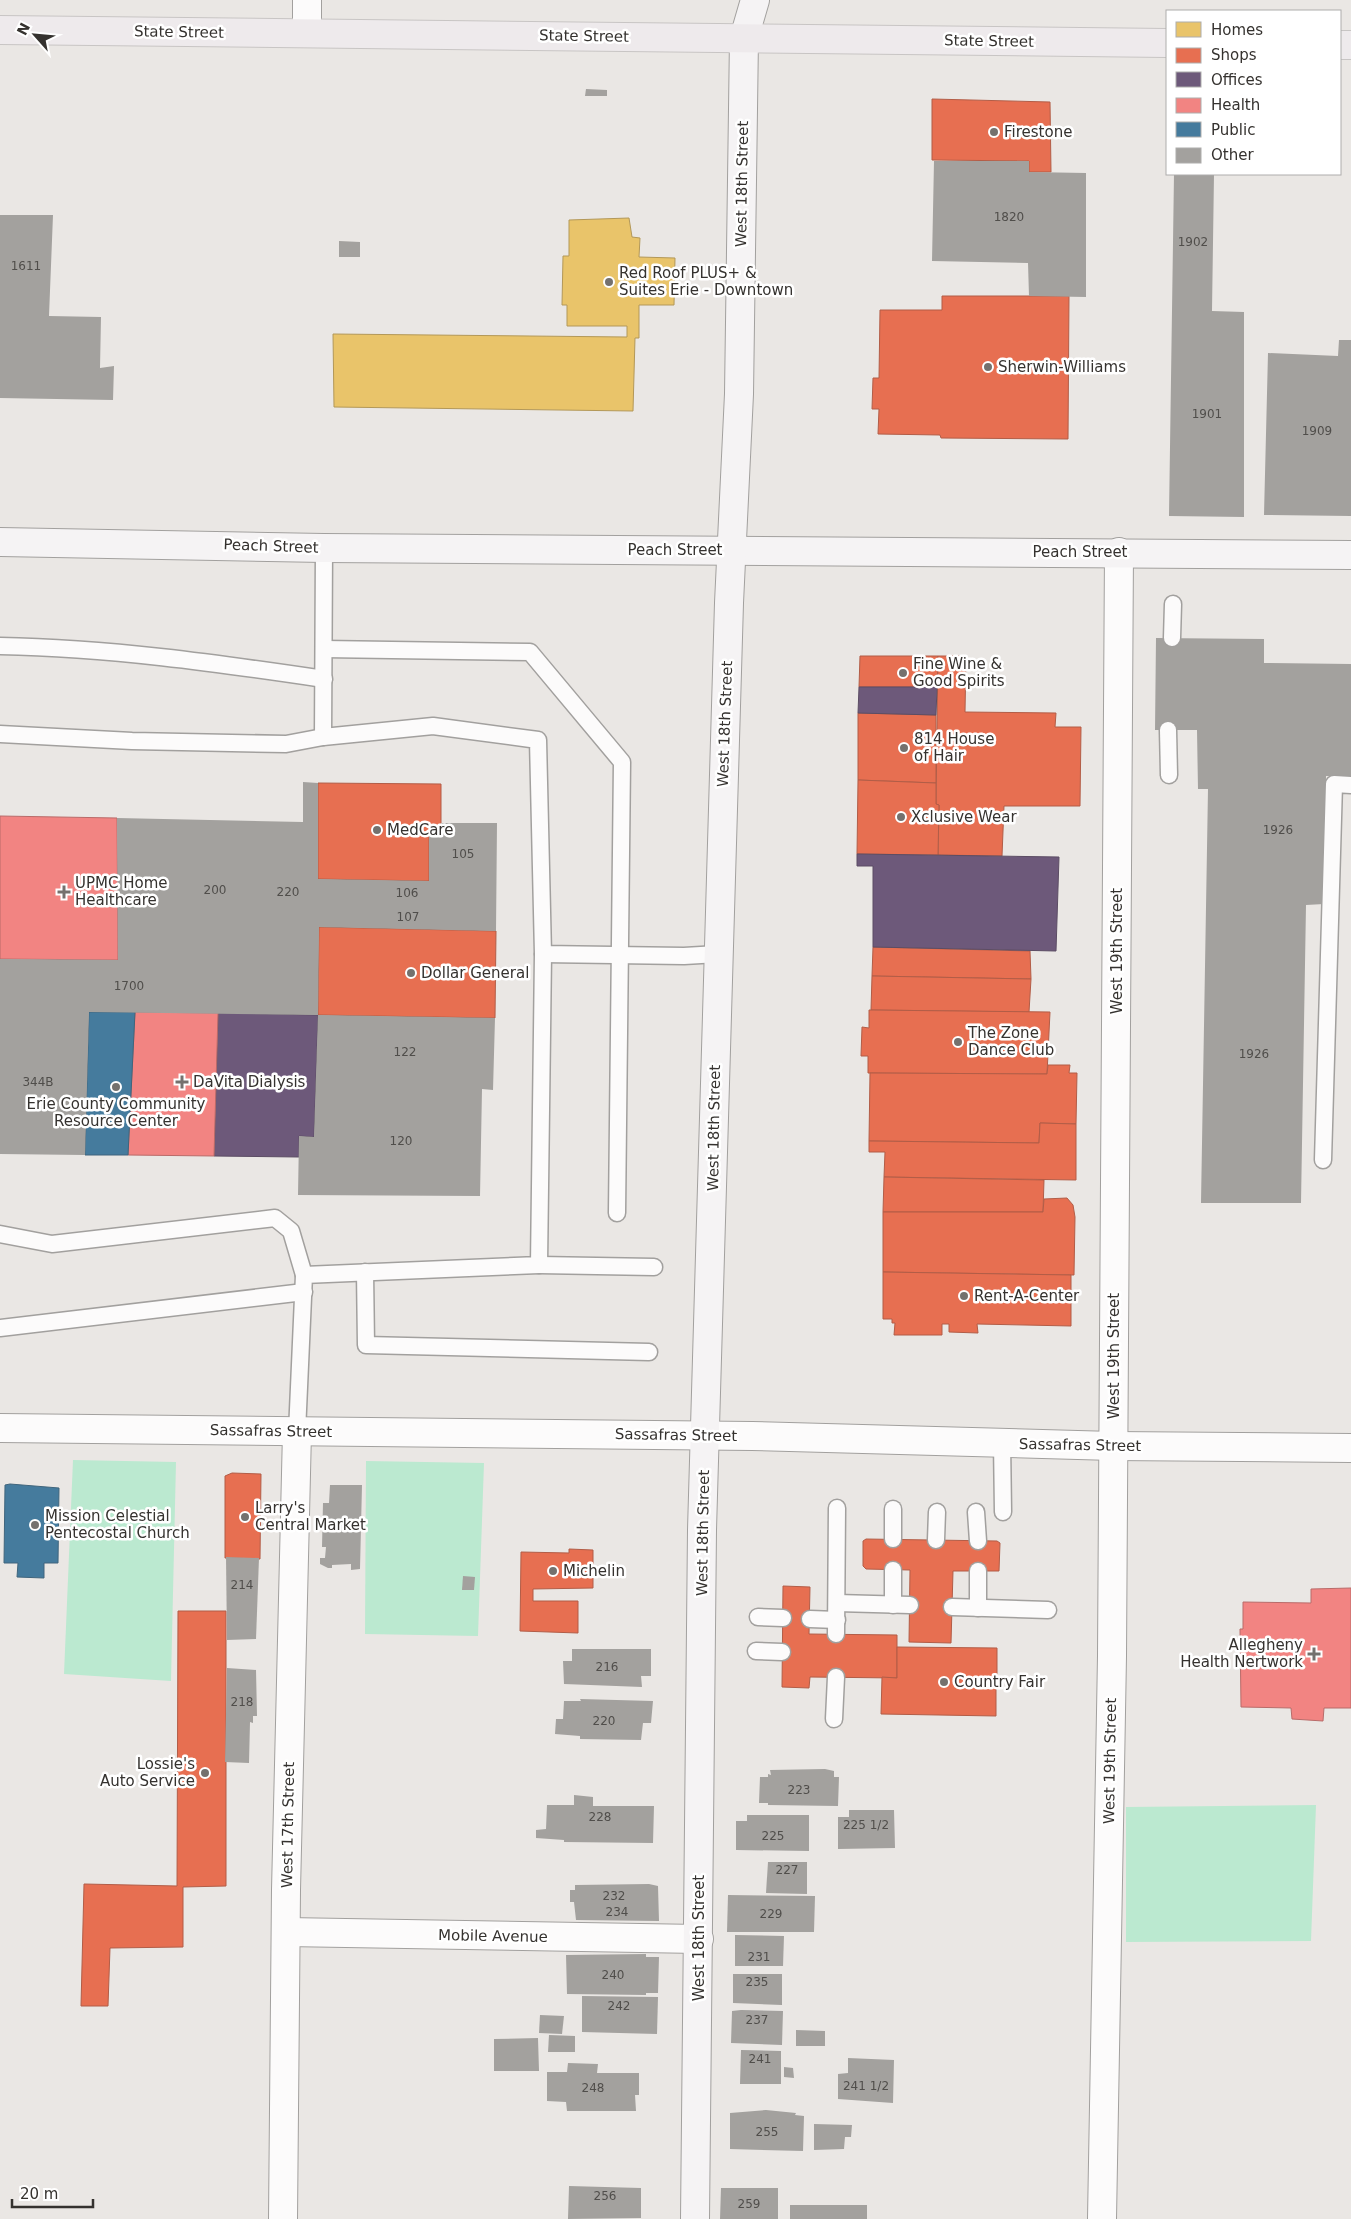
<svg xmlns="http://www.w3.org/2000/svg" width="1351" height="2219" font-family="'DejaVu Sans',sans-serif">
<style>
.green{fill:#bbe9d0}
.homes{fill:#e9c46a;stroke:#b39858}
.shops{fill:#e76f51;stroke:#b25d47}
.offices{fill:#6d597a;stroke:#5c4d64}
.health{fill:#f28482;stroke:#b96b69}
.public{fill:#457b9d;stroke:#40657c}
.building{fill:#a3a19e}
.lines{fill:none;stroke-linecap:round;stroke-linejoin:round}
.service-casing{stroke:#a2a09e;stroke-width:19}
.minor-casing{stroke:#a2a09e;stroke-width:30}
.tertiary-casing{stroke:#a2a09e;stroke-width:30}
.secondary-casing{stroke:#a2a09e;stroke-width:30}
.primary-casing{stroke:#c8c5c4;stroke-width:30}
.service{stroke:#fcfbfb;stroke-width:16}
.minor{stroke:#fcfbfb;stroke-width:28}
.tertiary{stroke:#fcfbfb;stroke-width:28}
.secondary{stroke:#f5f3f4;stroke-width:28}
.primary{stroke:#eeeaec;stroke-width:28}
.poi-dot{fill:#74716e;stroke:#fff;stroke-width:2}
.labels{text-anchor:middle;stroke-width:5;stroke-linejoin:round;paint-order:stroke}
.number-label{font-size:12px;fill:#504e4b}
.street-label{font-size:15px;fill:#35322f;stroke:#fff}
.poi-label{font-size:15px;fill:#35322f;stroke:#fff;text-anchor:start}
</style>
<rect width="100%" height="100%" fill="#eae7e4"/>
<g class="green">
<polygon points="73,1460 176,1462 171,1681 64,1674"/>
<polygon points="366,1461 484,1463 478,1636 365,1634"/>
<polygon points="1316,1805 1311,1941 1126,1942 1126,1807"/>
</g>
<polygon class="homes" points="629,218 632,237 640,238 639,257 675,258 674,305 639,305 639,338 635,338 633,411 334,407 333,334 627,337 627,326 567,326 567,305 562,305 563,256 569,256 569,220"/>
<g class="shops">
<polygon points="932,99 1050,102 1051,172 1029,172 1029,161 932,160"/>
<polygon points="942,296 1069,296 1068,439 941,438 940,435 878,434 879,409 872,409 873,378 879,378 880,310 942,310"/>
<polygon points="860,656 938,656 937,687 859,687"/>
<polygon points="938,656 966,656 965,712 1056,713 1055,727 1081,727 1080,806 1004,806 1002,856 938,855 939,805 936,804"/>
<polygon points="858,713 936,715 936,783 858,780"/>
<polygon points="858,780 936,783 936,804 939,805 938,855 857,854"/>
<polygon points="318,783 441,784 441,828 429,828 429,881 318,879"/>
<polygon points="319,927 496,931 495,1018 318,1015"/>
<polygon points="873,947 1030,951 1031,979 872,976"/>
<polygon points="872,976 1031,979 1029,1012 871,1010"/>
<polygon points="869,1010 1050,1012 1047,1074 868,1073 868,1056 861,1056 862,1027 869,1028"/>
<polygon points="1048,1065 1070,1065 1069,1073 1077,1073 1076,1124 1040,1123 1039,1143 869,1141 870,1073 1047,1074"/>
<polygon points="1040,1123 1076,1124 1076,1180 884,1177 885,1152 869,1152 869,1141 1039,1143"/>
<polygon points="884,1177 1044,1180 1043,1212 883,1212"/>
<polygon points="1067,1198 1073,1205 1075,1217 1074,1275 883,1272 883,1212 1043,1212 1044,1199"/>
<polygon points="883,1272 1071,1275 1071,1326 977,1324 978,1333 949,1332 949,1324 942,1324 942,1335 894,1335 895,1323 892,1323 892,1319 883,1319"/>
<polygon points="232,1473 261,1474 260,1559 225,1558 225,1476"/>
<polygon points="866,1539 997,1541 1000,1543 999,1571 953,1571 951,1643 909,1642 910,1570 866,1569 863,1566 863,1541"/>
<polygon points="569,1549 593,1550 593,1588 533,1589 533,1601 578,1601 578,1633 520,1631 521,1552 569,1553"/>
<polygon points="783,1586 810,1587 809,1634 897,1635 897,1678 810,1677 809,1688 782,1687"/>
<polygon points="178,1611 226,1611 226,1886 183,1887 183,1947 110,1948 108,2006 81,2006 84,1884 177,1886"/>
<polygon points="897,1647 997,1648 997,1677 1001,1678 1000,1686 996,1686 996,1716 881,1714 882,1677 897,1678"/>
</g>
<g class="offices">
<polygon points="859,687 937,687 936,715 858,713"/>
<polygon points="857,854 1059,857 1056,951 873,947 873,866 857,866"/>
<polygon points="218,1013 318,1015 314,1137 299,1136 299,1157 214,1156"/>
</g>
<g class="health">
<polygon points="0,816 117,818 118,960 0,959"/>
<polygon points="135,1012 218,1013 214,1156 128,1155"/>
<polygon points="1351,1588 1351,1708 1324,1708 1323,1721 1292,1719 1291,1708 1241,1707 1240,1629 1243,1629 1243,1602 1311,1603 1311,1589"/>
</g>
<g class="public">
<polygon points="89,1012 135,1012 128,1155 85,1155"/>
<polygon points="10,1484 59,1488 58,1563 44,1563 44,1578 17,1577 18,1563 4,1563 5,1485"/>
</g>
<g class="building">
<polygon points="586,89 607,90 607,96 585,96"/>
<polygon points="934,161 1029,161 1029,172 1086,173 1086,297 1029,296 1028,263 932,261"/>
<polygon points="1174,174 1214,174 1212,311 1244,312 1244,517 1169,516"/>
<polygon points="0,215 53,215 49,316 101,317 100,368 114,366 113,400 0,398"/>
<polygon points="339,241 360,242 360,257 339,257"/>
<polygon points="1339,340 1351,340 1351,516 1264,515 1268,353 1338,356"/>
<polygon points="1156,638 1264,639 1264,663 1351,664 1351,776 1326,776 1324,904 1306,905 1301,1203 1201,1203 1208,789 1198,789 1197,730 1155,730"/>
<polygon points="303,782 318,783 318,879 429,881 429,828 441,828 441,823 497,823 496,931 319,927 318,1015 89,1012 85,1155 0,1154 0,959 118,960 117,818 303,822"/>
<polygon points="318,1015 495,1018 493,1090 482,1089 480,1196 298,1195 299,1136 314,1137"/>
<polygon points="330,1485 362,1485 360,1569 351,1570 351,1564 332,1565 332,1568 328,1568 320,1564 320,1558 325,1558 326,1547 322,1547 323,1503 329,1503"/>
<polygon points="226,1557 259,1558 256,1639 227,1640"/>
<polygon points="463,1576 475,1577 474,1590 462,1590"/>
<polygon points="572,1649 651,1649 651,1676 641,1676 642,1687 564,1684 563,1661 572,1661"/>
<polygon points="227,1668 256,1670 257,1716 253,1716 253,1723 250,1722 249,1763 225,1762"/>
<polygon points="580,1699 653,1701 651,1723 643,1723 641,1740 580,1739 580,1736 555,1734 556,1719 563,1719 564,1701 581,1701"/>
<polygon points="825,1769 834,1771 834,1777 839,1777 838,1806 768,1805 768,1803 759,1803 760,1777 768,1777 768,1774 771,1775 770,1770"/>
<polygon points="574,1795 593,1797 593,1806 654,1806 653,1843 564,1842 564,1840 536,1838 536,1830 546,1829 547,1805 574,1805"/>
<polygon points="849,1810 894,1810 895,1848 838,1849 838,1817 849,1817"/>
<polygon points="747,1815 809,1815 809,1851 736,1850 736,1821 747,1821"/>
<polygon points="768,1862 807,1862 807,1894 766,1893"/>
<polygon points="649,1884 658,1886 659,1921 576,1920 574,1902 570,1902 570,1890 575,1890 575,1885"/>
<polygon points="728,1895 815,1896 814,1932 727,1932"/>
<polygon points="735,1935 784,1936 783,1966 735,1966"/>
<polygon points="646,1954 646,1957 659,1957 658,1993 646,1993 646,1995 567,1994 566,1955"/>
<polygon points="733,1974 782,1974 782,2005 733,2003"/>
<polygon points="582,1996 658,1997 657,2034 582,2032"/>
<polygon points="741,2010 783,2011 782,2045 731,2043 732,2011"/>
<polygon points="540,2015 564,2016 562,2034 539,2033"/>
<polygon points="796,2030 825,2031 825,2046 796,2046"/>
<polygon points="549,2035 575,2036 575,2052 548,2052"/>
<polygon points="538,2038 539,2071 494,2071 494,2039"/>
<polygon points="741,2050 781,2051 781,2084 740,2084"/>
<polygon points="848,2058 894,2060 893,2103 838,2099 838,2074 848,2073"/>
<polygon points="568,2063 598,2064 597,2073 639,2073 639,2095 635,2095 636,2111 567,2111 566,2102 547,2101 547,2072 567,2072"/>
<polygon points="784,2067 793,2068 794,2078 784,2077"/>
<polygon points="766,2110 796,2113 795,2115 804,2116 803,2151 730,2149 730,2113"/>
<polygon points="814,2124 852,2125 851,2137 845,2137 844,2149 814,2150"/>
<polygon points="569,2186 641,2188 641,2218 568,2219"/>
<polygon points="721,2188 778,2188 778,2219 720,2219"/>
<rect x="790" y="2205" width="77" height="14"/>
</g>
<g class="lines">
<g class="service-casing">
<g id="service">
<polyline points="324,548 323,737 433,726 538,740 543,954 684,956 718,954"/>
<polyline points="1172,638 1173,604"/>
<path d="M 0,646 C 109,648 216,663 324,679"/>
<polyline points="324,649 530,652 622,762 617,1213"/>
<polyline points="1168,730 1169,775"/>
<polyline points="0,734 132,741 286,744 323,737"/>
<polyline points="1323,1160 1334,784 1351,785"/>
<polyline points="0,1234 52,1244 275,1218 291,1231 304,1275"/>
<polyline points="539,1265 654,1267"/>
<polyline points="365,1272 366,1345 649,1352"/>
<polyline points="0,1328 304,1292"/>
<polyline points="297,1432 304,1275 539,1265 543,954"/>
<polyline points="1002,1442 1003,1512"/>
<polyline points="893,1509 893,1539"/>
<polyline points="976,1512 978,1541"/>
<polyline points="936,1540 937,1512"/>
<polyline points="893,1570 893,1605"/>
<polyline points="978,1571 978,1608"/>
<polyline points="837,1603 910,1605"/>
<polyline points="952,1607 1048,1610"/>
<polyline points="758,1617 783,1618"/>
<polyline points="810,1619 837,1620"/>
<polyline points="836,1634 837,1508"/>
<polyline points="756,1651 782,1652"/>
<polyline points="834,1719 836,1677"/>
</g>
</g>
<g class="minor-casing">
<g id="minor">
<polyline points="307,33 307,0"/>
<polyline points="286,1932 699,1939"/>
<polyline points="283,2219 286,1890 297,1432"/>
<polyline points="1102,2219 1112,1656 1119,552"/>
</g>
</g>
<g class="tertiary-casing">
<polyline id="tertiary" points="0,1428 752,1436 1113,1446 1351,1448"/>
</g>
<g class="secondary-casing">
<g id="secondary">
<polyline points="0,542 324,548 1351,555"/>
<polyline points="695,2219 702,1530 729,603 739,394 744,38 755,0"/>
</g>
</g>
<g class="primary-casing">
<g id="primary">
<polyline points="0,30 1167,43"/>
<polyline points="1340,45 1351,45"/>
</g>
</g>
<use href="#service" class="service"/>
<use href="#minor" class="minor"/>
<use href="#tertiary" class="tertiary"/>
<use href="#secondary" class="secondary"/>
<use href="#primary" class="primary"/>
</g>
<g class="poi-dot">
<circle cx="994" cy="132" r="5"/>
<circle cx="609" cy="282" r="5"/>
<circle cx="988" cy="367" r="5"/>
<circle cx="903" cy="673" r="5"/>
<circle cx="904" cy="748" r="5"/>
<circle cx="901" cy="817" r="5"/>
<circle cx="377" cy="830" r="5"/>
<path d="M61.5 884.5h5v5h5v5h-5v5h-5v-5h-5v-5h5z"/>
<circle cx="411" cy="973" r="5"/>
<circle cx="958" cy="1042" r="5"/>
<path d="M179.5 1074.5h5v5h5v5h-5v5h-5v-5h-5v-5h5z"/>
<circle cx="116" cy="1087" r="5"/>
<circle cx="964" cy="1296" r="5"/>
<circle cx="245" cy="1517" r="5"/>
<circle cx="35" cy="1525" r="5"/>
<circle cx="553" cy="1571" r="5"/>
<path d="M1311.5 1646.5h5v5h5v5h-5v5h-5v-5h-5v-5h5z"/>
<circle cx="944" cy="1682" r="5"/>
<circle cx="205" cy="1773" r="5"/>
</g>
<g class="labels">
<g class="number-label">
<text x="1009" y="221">1820</text>
<text x="1193" y="246">1902</text>
<text x="26" y="270">1611</text>
<text x="1207" y="418">1901</text>
<text x="1317" y="435">1909</text>
<text x="1278" y="834">1926</text>
<text x="463" y="858">105</text>
<text x="215" y="894">200</text>
<text x="288" y="896">220</text>
<text x="407" y="897">106</text>
<text x="408" y="921">107</text>
<text x="129" y="990">1700</text>
<text x="405" y="1056">122</text>
<text x="1254" y="1058">1926</text>
<text x="38" y="1086">344B</text>
<text x="401" y="1145">120</text>
<text x="242" y="1589">214</text>
<text x="607" y="1671">216</text>
<text x="242" y="1706">218</text>
<text x="604" y="1725">220</text>
<text x="799" y="1794">223</text>
<text x="600" y="1821">228</text>
<text x="866" y="1829">225 1/2</text>
<text x="773" y="1840">225</text>
<text x="787" y="1874">227</text>
<text x="614" y="1900">232</text>
<text x="617" y="1916">234</text>
<text x="771" y="1918">229</text>
<text x="759" y="1961">231</text>
<text x="613" y="1979">240</text>
<text x="757" y="1986">235</text>
<text x="619" y="2010">242</text>
<text x="757" y="2024">237</text>
<text x="760" y="2063">241</text>
<text x="866" y="2090">241 1/2</text>
<text x="593" y="2092">248</text>
<text x="767" y="2136">255</text>
<text x="605" y="2200">256</text>
<text x="749" y="2208">259</text>
</g>
<g class="street-label">
<text transform="translate(179 32) rotate(1)" y="5">State Street</text>
<text transform="translate(584 36) rotate(1)" y="5">State Street</text>
<text transform="translate(989 41) rotate(1)" y="5">State Street</text>
<text transform="translate(742 184) rotate(-89)" y="5">West 18th Street</text>
<text transform="translate(271 546) rotate(2)" y="5">Peach Street</text>
<text x="675" y="555">Peach Street</text>
<text x="1080" y="557">Peach Street</text>
<text transform="translate(725 724) rotate(-88)" y="5">West 18th Street</text>
<text transform="translate(1117 951) rotate(-90)" y="5">West 19th Street</text>
<text transform="translate(714 1128) rotate(-89)" y="5">West 18th Street</text>
<text transform="translate(1114 1356) rotate(-90)" y="5">West 19th Street</text>
<text transform="translate(271 1431) rotate(1)" y="5">Sassafras Street</text>
<text transform="translate(676 1435) rotate(1)" y="5">Sassafras Street</text>
<text transform="translate(1080 1445) rotate(1)" y="5">Sassafras Street</text>
<text transform="translate(703 1533) rotate(-89)" y="5">West 18th Street</text>
<text transform="translate(1110 1761) rotate(-89)" y="5">West 19th Street</text>
<text transform="translate(288 1825) rotate(-89)" y="5">West 17th Street</text>
<text transform="translate(493 1936) rotate(1)" y="5">Mobile Avenue</text>
<text transform="translate(699 1938) rotate(-90)" y="5">West 18th Street</text>
</g>
<g class="poi-label">
<text x="1004" y="137">Firestone</text>
<text x="619" y="278">Red Roof PLUS+ &amp;<tspan x="619" dy="17">Suites Erie - Downtown</tspan></text>
<text x="998" y="372">Sherwin-Williams</text>
<text x="913" y="669">Fine Wine &amp;<tspan x="913" dy="17">Good Spirits</tspan></text>
<text x="914" y="744">814 House<tspan x="914" dy="17">of Hair</tspan></text>
<text x="911" y="822">Xclusive Wear</text>
<text x="387" y="835">MedCare</text>
<text x="75" y="888">UPMC Home<tspan x="75" dy="17">Healthcare</tspan></text>
<text x="421" y="978">Dollar General</text>
<text x="968" y="1038">The Zone<tspan x="968" dy="17">Dance Club</tspan></text>
<text x="193" y="1087">DaVita Dialysis</text>
<text x="116" y="1109" text-anchor="middle">Erie County Community<tspan x="116" dy="17">Resource Center</tspan></text>
<text x="974" y="1301">Rent-A-Center</text>
<text x="255" y="1513">Larry's<tspan x="255" dy="17">Central Market</tspan></text>
<text x="45" y="1521">Mission Celestial<tspan x="45" dy="17">Pentecostal Church</tspan></text>
<text x="563" y="1576">Michelin</text>
<text x="1303" y="1650" text-anchor="end">Allegheny<tspan x="1303" dy="17">Health Nertwork</tspan></text>
<text x="954" y="1687">Country Fair</text>
<text x="195" y="1769" text-anchor="end">Lossie's<tspan x="195" dy="17">Auto Service</tspan></text>
</g>
</g>
<rect x="1166" y="10" width="175" height="165" fill="#ffffff" stroke="#aeadac"/>
<rect x="1176" y="22" width="25" height="15" fill="#e9c46a" stroke="#aeadac"/>
<text x="1211" y="35" font-size="15" fill="#35322f">Homes</text>
<rect x="1176" y="48" width="25" height="15" fill="#e76f51" stroke="#aeadac"/>
<text x="1211" y="60" font-size="15" fill="#35322f">Shops</text>
<rect x="1176" y="72" width="25" height="15" fill="#6d597a" stroke="#aeadac"/>
<text x="1211" y="85" font-size="15" fill="#35322f">Offices</text>
<rect x="1176" y="98" width="25" height="15" fill="#f28482" stroke="#aeadac"/>
<text x="1211" y="110" font-size="15" fill="#35322f">Health</text>
<rect x="1176" y="122" width="25" height="15" fill="#457b9d" stroke="#aeadac"/>
<text x="1211" y="135" font-size="15" fill="#35322f">Public</text>
<rect x="1176" y="148" width="25" height="15" fill="#a3a19e" stroke="#aeadac"/>
<text x="1211" y="160" font-size="15" fill="#35322f">Other</text>
<g transform="translate(35 35) rotate(297)" stroke="#ffffff" stroke-width="4" paint-order="stroke">
<path d="M0-4L9 19L0 12L-9 19Z" fill="#35322f"/>
<text y="-8" font-size="14" font-weight="bold" text-anchor="middle" fill="#35322f">N</text>
</g>
<path d="M12 2199v8h81v-8" fill="none" stroke="#35322f" stroke-width="2.5"/>
<text x="20" y="2199" font-size="15" fill="#35322f" stroke="#ffffff" stroke-width="4" paint-order="stroke">20 m</text>
</svg>
